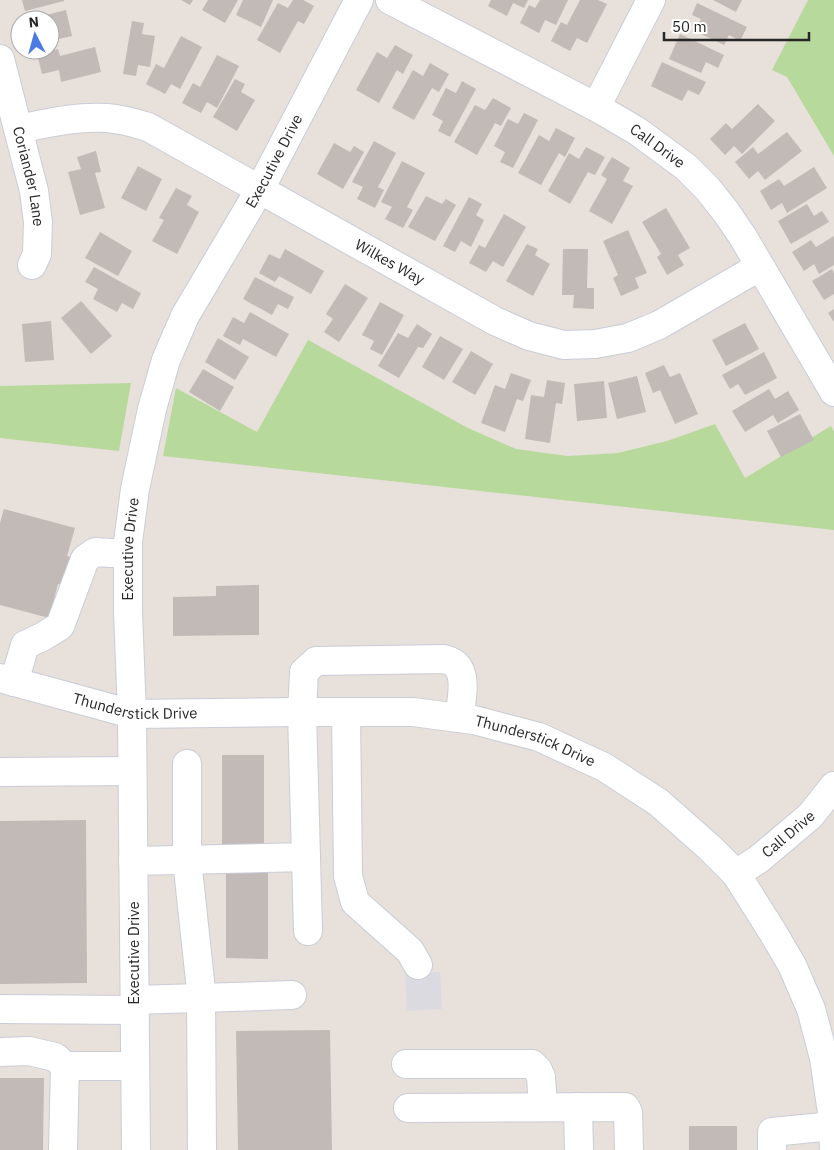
<svg xmlns="http://www.w3.org/2000/svg" width="834" height="1150" font-family="'IBM Plex Sans',sans-serif">
<style>
.industrial{fill:#dbdae1}
.green{fill:#b8d99c}
.building{fill:#c1bab7}
.lines{fill:none;stroke-linecap:round;stroke-linejoin:round}
.minor-casing{stroke:#c9cdd8;stroke-width:30}
.minor{stroke:#fff;stroke-width:28}
.labels{text-anchor:middle;stroke-width:4;stroke-linejoin:round;paint-order:stroke}
.street-label{font-size:15px;fill:#272727;stroke:#fff}
</style>
<rect width="100%" height="100%" fill="#e8e0da"/>
<polygon class="industrial" points="440,972 442,1009 407,1011 405,973"/>
<g class="green">
<polygon points="808,0 834,0 834,156 787,77 772,70"/>
<polygon points="308,340 468,428 516,449 568,456 618,453 667,441 715,424 745,478 831,426 834,432 834,530 163,456 176,388 257,432"/>
<polygon points="131,383 119,451 0,438 0,386"/>
</g>
<g class="building">
<polygon points="22,0 64,0 64,1 25,11"/>
<polygon points="181,0 193,0 190,5"/>
<polygon points="208,0 238,0 225,23 202,10"/>
<polygon points="243,0 273,0 261,27 236,15"/>
<polygon points="293,0 303,0 314,6 304,24 298,21 280,53 257,40 278,3 288,8"/>
<polygon points="491,0 528,0 524,8 513,3 507,16 488,6"/>
<polygon points="540,0 568,0 556,25 545,20 539,33 520,23 529,5 535,8"/>
<polygon points="580,0 598,0 607,4 587,43 577,38 570,51 551,41 561,22 567,25"/>
<polygon points="713,0 742,0 736,12"/>
<polygon points="697,3 747,27 740,41 729,35 724,45 695,31 701,19 692,15"/>
<polygon points="66,10 72,36 50,41 50,20 26,20"/>
<polygon points="132,21 144,23 142,34 155,36 150,67 138,65 136,76 123,74"/>
<polygon points="680,34 724,55 718,68 706,62 701,73 669,59"/>
<polygon points="181,36 202,47 180,89 171,84 165,94 146,84 156,64 164,68"/>
<polygon points="395,45 413,55 403,74 397,70 379,103 356,90 377,52 387,58"/>
<polygon points="95,47 101,72 61,82 59,70 42,74 37,54 58,49 60,56"/>
<polygon points="217,55 239,66 217,108 207,102 201,113 182,103 193,83 200,87"/>
<polygon points="662,62 706,82 699,95 688,90 682,101 651,86"/>
<polygon points="430,63 449,74 439,92 432,88 414,120 392,108 413,70 423,76"/>
<polygon points="235,79 245,84 241,92 255,100 237,131 213,117"/>
<polygon points="462,81 476,89 450,137 438,131 443,121 432,115 446,88 456,93"/>
<polygon points="493,98 511,108 501,126 495,123 477,155 454,142 475,105 485,110"/>
<polygon points="758,104 775,121 742,154 734,146 725,155 710,139 726,123 732,129"/>
<polygon points="524,113 538,120 513,168 500,162 505,152 494,146 508,119 518,124"/>
<polygon points="556,128 575,138 565,157 559,153 541,185 518,173 539,135 549,141"/>
<polygon points="787,132 802,151 765,180 758,171 749,179 735,162 753,147 758,154"/>
<polygon points="374,141 396,153 378,187 384,190 375,208 357,199 363,187 352,182"/>
<polygon points="334,143 350,152 354,146 364,152 343,189 317,174"/>
<polygon points="586,147 605,157 595,175 588,172 570,204 548,191 569,153 579,159"/>
<polygon points="96,151 101,172 95,173 105,208 80,215 68,172 81,169 77,157"/>
<polygon points="612,157 630,168 623,181 633,186 612,224 589,211 607,179 601,175"/>
<polygon points="402,161 425,173 407,207 413,210 403,228 385,219 392,207 381,202"/>
<polygon points="138,166 162,179 146,211 121,198"/>
<polygon points="814,167 827,188 787,213 782,203 771,210 760,191 779,179 784,186"/>
<polygon points="176,188 192,196 187,205 199,212 177,254 152,241 164,220 159,218"/>
<polygon points="426,196 442,204 446,199 456,205 435,241 408,227"/>
<polygon points="469,197 482,204 476,215 484,220 471,247 461,241 455,252 443,246"/>
<polygon points="807,204 814,216 822,211 829,222 791,244 778,221"/>
<polygon points="666,208 690,248 678,255 684,265 667,275 657,257 661,254 642,222"/>
<polygon points="504,214 526,227 503,267 493,261 486,272 469,263 479,245 485,248"/>
<polygon points="628,230 647,273 635,278 639,288 621,296 613,278 618,275 603,241"/>
<polygon points="100,232 132,251 118,276 85,258"/>
<polygon points="834,236 834,265 819,274 814,264 804,271 792,252 811,240 816,247"/>
<polygon points="527,244 538,249 535,255 550,264 533,296 506,281"/>
<polygon points="285,249 324,271 311,294 279,276 275,282 259,273 269,254 280,259"/>
<polygon points="563,249 588,249 587,288 594,288 594,309 573,308 574,295 562,295"/>
<polygon points="94,267 141,293 133,309 122,303 117,312 93,299 98,289 85,282"/>
<polygon points="832,269 834,273 834,294 824,300 812,281"/>
<polygon points="255,277 294,297 288,309 278,304 272,315 243,299"/>
<polygon points="345,284 368,298 339,342 324,332 333,319 326,314"/>
<polygon points="81,301 112,336 91,354 61,318"/>
<polygon points="380,302 404,315 382,355 370,349 374,341 362,335"/>
<polygon points="834,309 834,322 828,313"/>
<polygon points="250,312 289,334 276,357 243,339 240,345 223,336 233,317 244,323"/>
<polygon points="51,321 54,360 25,362 22,324"/>
<polygon points="745,323 759,349 726,366 712,340"/>
<polygon points="417,324 432,334 423,348 418,347 399,378 378,366 398,333 408,338"/>
<polygon points="440,336 463,349 444,380 422,367"/>
<polygon points="218,338 249,357 235,380 205,362"/>
<polygon points="471,351 493,364 475,395 452,382"/>
<polygon points="764,352 777,378 745,395 738,384 730,389 722,375"/>
<polygon points="664,365 670,377 680,373 698,414 675,424 660,390 653,393 645,373"/>
<polygon points="203,369 234,387 220,411 189,392"/>
<polygon points="511,373 531,380 523,401 517,399 505,432 481,423 495,385 505,389"/>
<polygon points="637,376 646,412 617,419 608,383"/>
<polygon points="547,380 565,383 562,404 556,403 550,443 525,439 531,395 544,397"/>
<polygon points="604,381 607,418 577,421 574,384"/>
<polygon points="769,389 775,399 788,391 799,410 778,423 773,415 745,432 732,411"/>
<polygon points="800,414 814,440 781,457 767,431"/>
<polygon points="4,509 75,528 67,556 76,559 68,587 58,584 49,618 0,605 0,523"/>
<polygon points="259,585 259,635 173,636 173,597 216,596 216,586"/>
<polygon points="222,755 264,755 264,847 222,846"/>
<polygon points="86,820 87,983 0,984 0,821"/>
<polygon points="226,867 268,868 268,959 226,958"/>
<polygon points="330,1030 332,1150 238,1150 236,1031"/>
<polygon points="0,1078 44,1078 43,1150 0,1150"/>
<rect x="689" y="1126" width="48" height="24"/>
</g>
<g class="lines">
<g class="minor-casing">
<g id="minor">
<path id="s1" d="M 390,0 L 596,107 L 637,131 L 686,167 L 707,188 L 726,212 L 743,237 L 834,392"/>
<path id="s2" d="M 0,59 L 34,191 L 38,222 L 37,254 L 32,265"/>
<polyline points="596,107 651,0"/>
<path id="s3" d="M 19,129 C 48,123 78,116 107,118 C 121,119 135,123 148,127 L 495,321 L 529,336 L 564,345 L 595,344 L 628,338 L 659,325 L 759,267"/>
<path id="s4" d="M 0,678 L 132,714 L 302,712 L 413,712 L 474,720 L 539,737 L 604,767 L 658,802 L 709,847 L 736,874 L 772,931 L 792,965 L 811,1009 L 824,1058 L 832,1113 L 834,1150"/>
<polyline points="14,682 25,645 42,637 60,626 85,559 95,552 128,554"/>
<polyline points="346,712 348,876 355,902 410,951 418,965"/>
<polyline points="187,764 187,860 201,990 202,1150"/>
<polyline points="0,772 132,771"/>
<polyline points="306,857 308,931"/>
<path d="M 133,861 L 306,857 L 302,712 L 304,672 L 316,661 L 444,659 C 447,660 452,661 455,664 C 468,675 461,703 459,718"/>
<path id="s5" d="M 736,874 L 759,859 L 810,816 L 834,786"/>
<polyline points="134,1000 292,995"/>
<polyline points="0,1009 134,1010"/>
<polyline points="0,1052 29,1051 55,1057 65,1066 63,1150"/>
<polyline points="406,1064 532,1064 538,1070 541,1077 543,1107"/>
<polyline points="65,1066 135,1066"/>
<polyline points="578,1107 579,1150"/>
<polyline points="408,1108 625,1107 628,1112 629,1150"/>
<path id="s6" d="M 136,1150 L 132,714 L 128,612 L 128,542 L 135,489 L 152,409 L 166,360 L 185,316 L 260,189 L 359,0"/>
<polyline points="772,1150 772,1132 834,1126"/>
</g>
</g>
<use href="#minor" class="minor"/>
</g>
<g class="labels">
<g class="street-label">
<text dy="5" stroke="none"><textPath href="#s1" startOffset="305">Call Drive</textPath></text>
<text dy="5" stroke="none"><textPath href="#s6" startOffset="1021">Executive Drive</textPath></text>
<text dy="5" stroke="none"><textPath href="#s2" startOffset="121">Coriander Lane</textPath></text>
<text dy="5" stroke="none"><textPath href="#s3" startOffset="408">Wilkes Way</textPath></text>
<text dy="5" stroke="none"><textPath href="#s6" startOffset="601">Executive Drive</textPath></text>
<text dy="5" stroke="none"><textPath href="#s4" startOffset="139">Thunderstick Drive</textPath></text>
<text dy="5" stroke="none"><textPath href="#s4" startOffset="544">Thunderstick Drive</textPath></text>
<text dy="5" stroke="none"><textPath href="#s5" startOffset="66">Call Drive</textPath></text>
<text transform="translate(134 953) rotate(-90)" y="5">Executive Drive</text>
</g>
</g>
<g transform="translate(35 35) rotate(354)"><circle r="24" fill="#ffffff" stroke="#a9a9a9"/>
<path d="M0-4L9 19L0 12L-9 19Z" fill="#4a7ae5"/>
<text y="-8" font-size="14" font-weight="bold" text-anchor="middle" fill="#272727">N</text>
</g>
<path d="M664 32v8h145v-8" fill="none" stroke="#272727" stroke-width="2.5"/>
<text x="672" y="32" font-size="15" fill="#272727" stroke="#ffffff" stroke-width="4" paint-order="stroke">50 m</text>
</svg>
